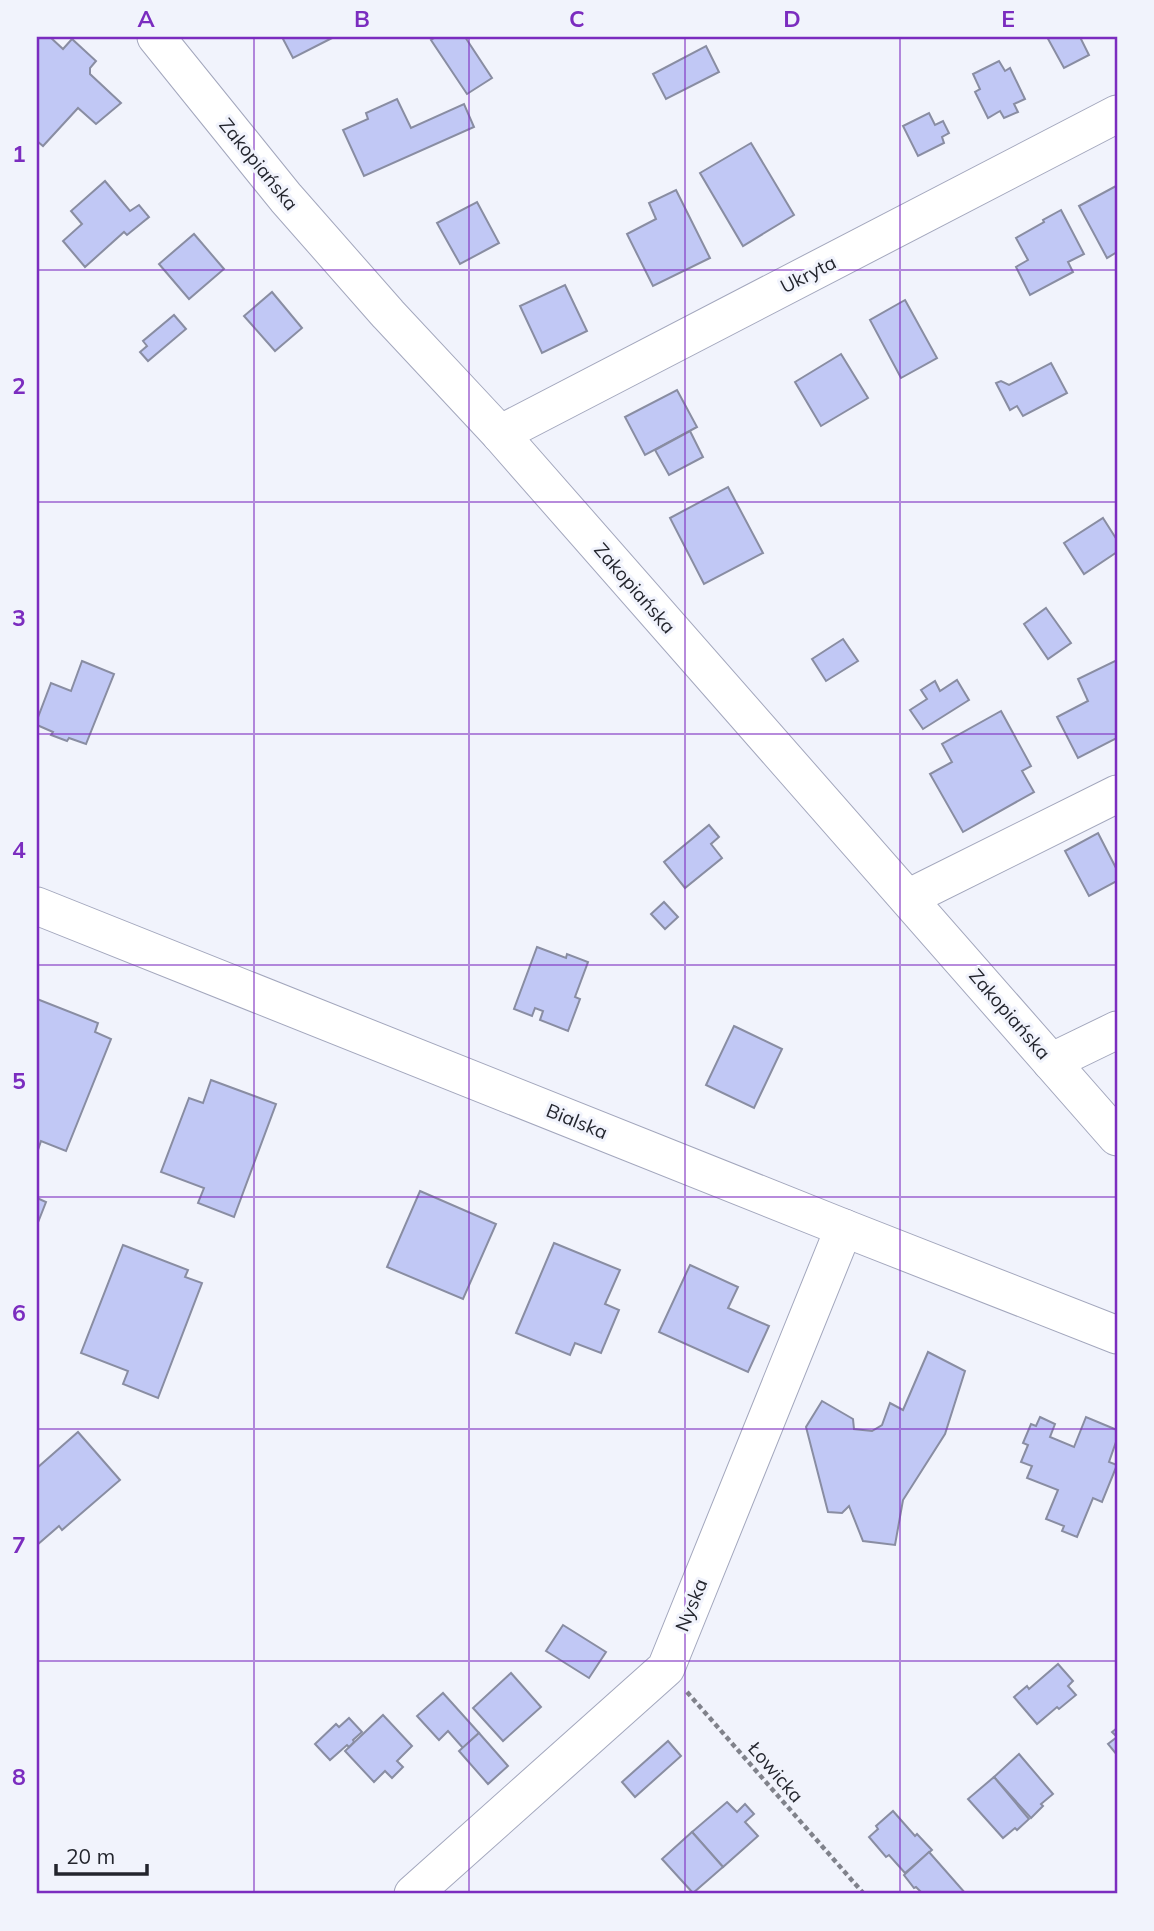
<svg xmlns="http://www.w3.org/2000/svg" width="1154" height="1931" font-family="Mulish,sans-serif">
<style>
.building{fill:#c1c8f5;stroke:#898da2;stroke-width:2}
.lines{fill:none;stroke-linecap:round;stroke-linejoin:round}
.minor-casing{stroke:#a3a7bd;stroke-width:39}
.path{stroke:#80828b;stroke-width:4.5;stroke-dasharray:5 3.5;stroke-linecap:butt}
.minor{stroke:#fff;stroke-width:37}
.grid{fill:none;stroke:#7b2cbf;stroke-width:2;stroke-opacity:0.55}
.labels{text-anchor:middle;stroke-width:6;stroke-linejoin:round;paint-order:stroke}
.street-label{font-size:19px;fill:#23252d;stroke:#f1f3fc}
.neatline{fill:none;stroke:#7b2cbf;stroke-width:2.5}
.grid-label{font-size:23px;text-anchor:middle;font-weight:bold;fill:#7b2cbf}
</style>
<rect width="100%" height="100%" fill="#f1f3fc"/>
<g class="building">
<polygon points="39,37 50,37 63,49 72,39 96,61 90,68 90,74 121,103 96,124 78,108 43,146 37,141 37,40"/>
<polygon points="282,37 334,37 293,58"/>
<polygon points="436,37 465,37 492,78 467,94 431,40"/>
<polygon points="1047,37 1080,37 1089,55 1064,68"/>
<polygon points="706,46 719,72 666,99 653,74"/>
<polygon points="999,61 1005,71 1010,68 1025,99 1014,104 1018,112 1004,118 1000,111 988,118 975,92 980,89 973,74"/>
<polygon points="397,99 411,128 464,104 474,127 364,176 343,130 368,119 366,113"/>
<polygon points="929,113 935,125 943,121 949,133 942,137 944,143 918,156 903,126"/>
<polygon points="751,143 794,215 743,246 700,173"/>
<polygon points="105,181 130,211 139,205 149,217 127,235 124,232 85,267 63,241 82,224 71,211"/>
<polygon points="1116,186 1117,189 1117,252 1107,258 1079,206"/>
<polygon points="676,190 710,258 653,286 627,234 656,219 649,203"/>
<polygon points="477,202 499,243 460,264 437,223"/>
<polygon points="1061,210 1084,254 1068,262 1073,272 1030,295 1016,267 1028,260 1016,238 1044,222 1043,220"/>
<polygon points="194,234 224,269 189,299 159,264"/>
<polygon points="565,285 587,331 542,353 520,306"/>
<polygon points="272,292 302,328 275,351 244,316"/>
<polygon points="905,300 937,358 901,378 870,320"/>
<polygon points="174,315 186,329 148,361 140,352 147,346 143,341"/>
<polygon points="841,354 868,398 821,426 795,382"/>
<polygon points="1051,363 1067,393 1023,416 1017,406 1010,410 996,383 1001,381 1009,385"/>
<polygon points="677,390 697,427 645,455 625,417"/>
<polygon points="690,431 703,457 669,475 655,450"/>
<polygon points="728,487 763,553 704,584 670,518"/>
<polygon points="1103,518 1117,540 1117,552 1084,574 1064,543"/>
<polygon points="1046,608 1071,643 1048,659 1024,624"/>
<polygon points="843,639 858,661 826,681 812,659"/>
<polygon points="1117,660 1117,738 1078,758 1057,717 1088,701 1078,679"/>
<polygon points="82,661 114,674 86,744 69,738 67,741 51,735 53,732 37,725 37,720 51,683 71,691"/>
<polygon points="957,680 969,700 923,729 910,710 927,699 921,690 935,681 940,691"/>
<polygon points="1001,711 1031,766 1022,771 1034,792 963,832 930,774 952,762 942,744"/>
<polygon points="709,825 719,837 711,844 722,858 685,888 664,862"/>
<polygon points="1098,833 1117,870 1117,881 1089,896 1065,851"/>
<polygon points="664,902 678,917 665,929 651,914"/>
<polygon points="537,947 566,958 567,954 588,962 575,997 580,999 568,1031 540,1020 543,1011 535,1008 532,1016 514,1009"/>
<polygon points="37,999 98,1023 95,1032 111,1039 66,1151 41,1141 37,1153"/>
<polygon points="734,1026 782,1049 754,1108 706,1085"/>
<polygon points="211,1080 276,1104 234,1217 198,1203 204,1188 161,1172 189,1098 203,1103"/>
<polygon points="420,1191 496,1224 463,1299 387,1267"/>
<polygon points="37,1198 46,1202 37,1225"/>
<polygon points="554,1243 620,1270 605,1304 619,1310 601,1353 575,1343 570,1355 516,1333"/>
<polygon points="123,1245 188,1270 185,1277 202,1283 158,1398 123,1384 128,1371 81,1353"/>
<polygon points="690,1265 738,1287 728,1308 769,1326 748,1372 659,1332"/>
<polygon points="928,1352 965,1371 945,1434 903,1500 895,1545 863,1541 849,1506 842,1513 828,1512 806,1427 822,1401 853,1419 854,1429 872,1431 882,1425 890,1403 903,1410"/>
<polygon points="1040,1417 1055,1424 1050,1437 1074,1447 1086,1417 1117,1430 1117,1439 1109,1462 1117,1465 1102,1502 1093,1498 1077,1537 1062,1531 1064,1526 1046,1519 1058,1490 1027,1478 1032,1466 1021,1462 1028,1445 1023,1443 1031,1424 1036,1426"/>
<polygon points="78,1432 120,1480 62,1530 59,1526 37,1545 37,1468"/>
<polygon points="563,1625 606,1652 589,1678 546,1651"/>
<polygon points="1058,1664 1073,1681 1068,1686 1076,1695 1059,1709 1057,1707 1037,1724 1014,1697 1027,1686 1029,1689"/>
<polygon points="511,1673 541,1707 503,1741 473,1708"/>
<polygon points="443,1693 479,1733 463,1748 448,1731 439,1740 417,1716"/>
<polygon points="383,1715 412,1746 397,1761 403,1767 392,1778 385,1771 374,1782 345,1751"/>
<polygon points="349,1718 362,1732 353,1740 354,1742 349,1747 347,1745 330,1760 315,1744 336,1724 339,1727"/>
<polygon points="1117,1728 1117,1755 1108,1744 1117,1737 1112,1732"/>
<polygon points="479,1733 508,1766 488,1784 459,1751"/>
<polygon points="668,1741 681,1756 635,1797 622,1782"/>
<polygon points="1019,1754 1053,1794 1041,1804 1043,1806 1031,1818 994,1777"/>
<polygon points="994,1777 1029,1819 1017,1830 1015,1828 1003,1838 968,1799"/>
<polygon points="727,1802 737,1812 745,1804 754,1814 745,1822 758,1836 723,1867 692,1832"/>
<polygon points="893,1811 915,1836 917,1834 932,1850 905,1873 889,1855 886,1857 869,1837 878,1829 876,1826"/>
<polygon points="692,1832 723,1867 693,1893 662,1859"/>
<polygon points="929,1852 966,1894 920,1894 921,1892 916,1887 914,1888 904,1875"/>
</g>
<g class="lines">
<g class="minor-casing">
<g id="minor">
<polyline points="156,37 286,198 388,314 500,434 1117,1137"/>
<polyline points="500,434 1117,114"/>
<polyline points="908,898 1117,794"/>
<polyline points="37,906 844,1228 1117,1335"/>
<polyline points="1051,1062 1117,1030"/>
<polyline points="413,1894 666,1668 844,1228"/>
</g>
</g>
<polyline class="path" points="687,1692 864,1894"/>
<use href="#minor" class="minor"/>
</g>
<path class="grid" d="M 254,37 L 254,1894M 469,37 L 469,1894M 685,37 L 685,1894M 900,37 L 900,1894M 37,270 L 1117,270M 37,502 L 1117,502M 37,734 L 1117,734M 37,965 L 1117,965M 37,1197 L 1117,1197M 37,1429 L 1117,1429M 37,1661 L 1117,1661"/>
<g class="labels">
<g class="street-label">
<text transform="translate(259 164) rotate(51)" y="7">Zakopiańska</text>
<text transform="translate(808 274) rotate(-27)" y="7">Ukryta</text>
<text transform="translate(635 588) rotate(49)" y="7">Zakopiańska</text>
<text transform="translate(1010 1014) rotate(49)" y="7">Zakopiańska</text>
<text transform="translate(577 1121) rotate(22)" y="7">Bialska</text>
<text transform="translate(691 1605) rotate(-68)" y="7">Nyska</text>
<text transform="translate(776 1772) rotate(49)" y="7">Łowicka</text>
</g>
</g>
<rect width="1154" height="1931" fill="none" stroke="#f1f3fc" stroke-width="77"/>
<path d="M56 1864v10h91v-10" fill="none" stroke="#23252d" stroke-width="3.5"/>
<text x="66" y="1864" font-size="21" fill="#23252d" stroke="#f1f3fc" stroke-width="5" paint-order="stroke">20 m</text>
<rect x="38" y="38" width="1078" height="1854" class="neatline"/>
<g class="grid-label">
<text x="146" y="27">A</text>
<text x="362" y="27">B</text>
<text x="577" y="27">C</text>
<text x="792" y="27">D</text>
<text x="1008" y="27">E</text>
<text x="19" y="162">1</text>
<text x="19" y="394">2</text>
<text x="19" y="626">3</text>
<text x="19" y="858">4</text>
<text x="19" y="1089">5</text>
<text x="19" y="1321">6</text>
<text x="19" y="1553">7</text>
<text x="19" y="1785">8</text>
</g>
</svg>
